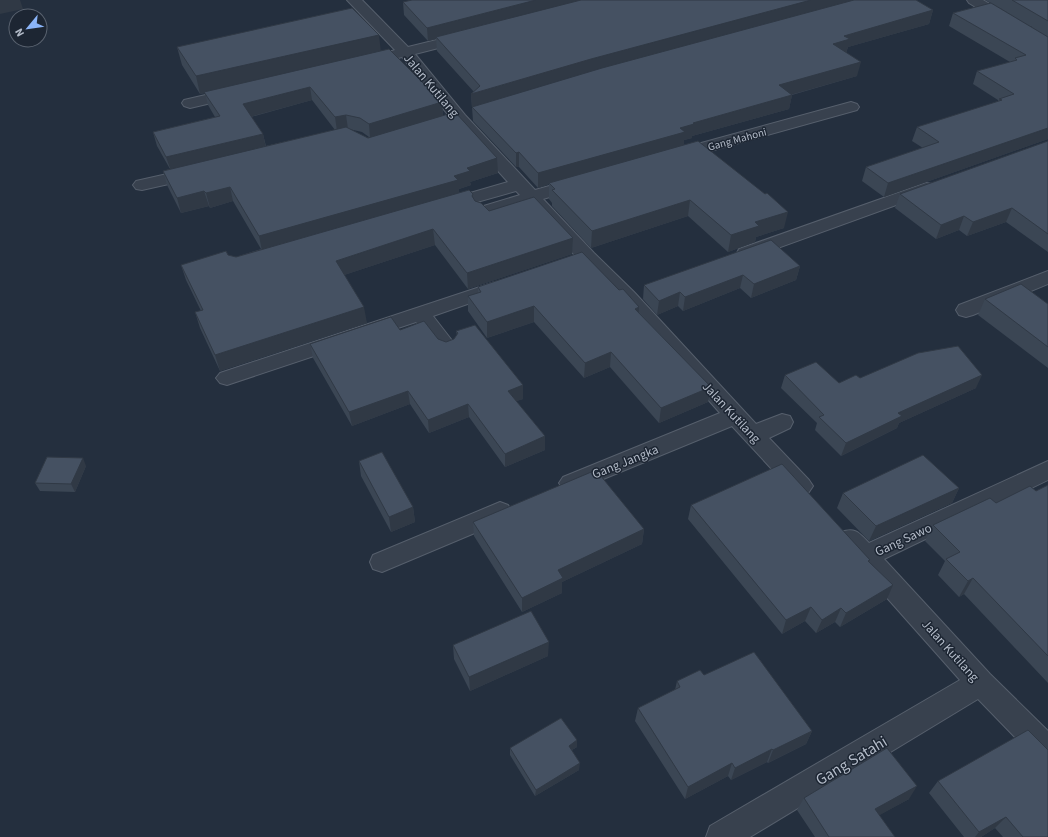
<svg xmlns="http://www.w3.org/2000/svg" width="1048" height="837" font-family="'Source Sans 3',sans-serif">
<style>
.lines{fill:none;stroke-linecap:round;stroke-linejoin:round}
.minor-casing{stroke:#565f6c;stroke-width:2}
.minor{fill:#38414e;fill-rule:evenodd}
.wall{fill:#3b4654;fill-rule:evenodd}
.shaded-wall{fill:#303945}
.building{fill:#455162;stroke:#303945}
.labels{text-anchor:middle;stroke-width:3;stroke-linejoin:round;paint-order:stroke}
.far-street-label{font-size:11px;fill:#b4bcc9;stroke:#1d2633}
.street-label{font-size:13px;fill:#b4bcc9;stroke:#1d2633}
.near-street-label{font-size:16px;fill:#b4bcc9;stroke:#1d2633}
</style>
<rect width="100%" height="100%" fill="#242f3e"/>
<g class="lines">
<g class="minor-casing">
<g id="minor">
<polygon points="347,0 362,0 408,47 465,33 470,34 472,37 470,40 415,54 465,115 535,190 578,178 584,179 587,183 584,187 543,199 594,253 634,292 756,424 782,414 790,416 793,422 790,428 769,438 809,480 813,486 809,492 801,495 793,492 732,426 579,489 571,492 563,489 559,483 563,477 720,413 620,300 580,261 528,204 483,217 477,216 474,212 477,208 520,195 516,191 445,211 439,210 436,206 439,202 508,182 453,121 402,57 394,59 389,58 387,55 389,52 395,50"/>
<polygon points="967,0 983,0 1048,39 1048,49 1043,48 969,3"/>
<polygon points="236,88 241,90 244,93 241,96 190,108 184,106 182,103 184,100"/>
<polygon points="851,102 857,104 859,107 857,110 678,160 672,159 670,155 672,151"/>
<polygon points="194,168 200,169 202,173 200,177 142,190 136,189 133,185 136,181"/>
<polygon points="926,183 932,184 935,188 932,192 753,257 746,259 739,257 737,253 739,249"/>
<polygon points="1048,271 1048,284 973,315 966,317 959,315 956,310 959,305"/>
<polygon points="495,282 502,284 505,288 502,292 433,316 457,347 454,352 447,354 440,352 416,322 227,385 220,383 216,378 220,373"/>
<path d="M 1048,461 L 1048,480 L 884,559 L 990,674 L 1048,731 L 1048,765 L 1038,761 L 978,699 L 750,837 L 706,837 L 710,826 L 960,680 L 841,546 L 838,539 L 841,532 C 856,527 859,533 869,543 Z"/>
<polygon points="500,502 508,505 512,512 508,519 382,572 373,569 370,562 373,555"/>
</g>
</g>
<use href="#minor" class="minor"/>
</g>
<g class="wall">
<path d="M 985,0 L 1048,0 L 1048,139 L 884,197 L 862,181 L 866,167 L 923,148 L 912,141 L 917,127 L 998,102 L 998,100 L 973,84 L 977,71 L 1010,62 L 949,26 L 953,13 L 991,3 ZM 993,4 L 1005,11 L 1032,27 Z"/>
<polygon points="403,2 933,10 929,24 848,47 846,53 857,76 792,95 789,109 692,136 692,138 684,140 684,145 784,228 756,237 755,242 728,252 688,216 591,248 552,206 552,203 549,199 549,184 538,188 519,167 516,167 473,121 471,94 474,92 437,51 436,39 428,41 404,15"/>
<path d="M 177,47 L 381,51 L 442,102 L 443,116 L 498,173 L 470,182 L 471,185 L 459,189 L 459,193 L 473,198 L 475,201 L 489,211 L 573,238 L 572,254 L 468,289 L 435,245 L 344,275 L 367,323 L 220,371 L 200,328 L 195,312 L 201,311 L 186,280 L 181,265 L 228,255 L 236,257 L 261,249 L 233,201 L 210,208 L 209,206 L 181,213 L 167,185 L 163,171 L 170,169 L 157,146 L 153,132 L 215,117 L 208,105 L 205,93 L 200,94 L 182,65 ZM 312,100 L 335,130 L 266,146 L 263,134 L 251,117 ZM 349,129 L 362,132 L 369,137 L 368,138 Z"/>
<polygon points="1048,141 1048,252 1006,222 967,236 959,230 936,239 895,208 900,194"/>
<polygon points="800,266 796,280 751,298 740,288 683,311 678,306 657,315 643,299 644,285"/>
<polygon points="478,287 639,312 711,387 708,402 659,423 610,367 584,378 534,322 487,338 468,311 468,296 478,293"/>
<polygon points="985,299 1048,304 1048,368 978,315"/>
<polygon points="400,330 446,342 454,339 457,335 456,331 523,385 523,399 516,401 545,436 545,450 505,467 469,417 429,433 410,404 352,426 313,358 310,344"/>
<polygon points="785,375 839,383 860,378 976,388 899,423 897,428 841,456 815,430 817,423 781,388"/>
<polygon points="359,461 413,507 415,522 391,532 361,476"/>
<polygon points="86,466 75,492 40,491 35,483"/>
<polygon points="1048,485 1048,683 964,594 959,597 938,575 945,561 925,541 933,525 996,503 1036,491"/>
<polygon points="959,488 952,503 869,541 837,508 843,493"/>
<polygon points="691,505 869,562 887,599 840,627 835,622 816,633 805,621 782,634 688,519"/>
<polygon points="473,522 644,529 642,544 562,582 562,593 522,612 474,536"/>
<polygon points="453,645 548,656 470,691 454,659"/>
<polygon points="704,675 812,731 806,744 768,763 767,762 731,780 728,776 685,799 635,721 638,708 675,690 677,681"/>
<polygon points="577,740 577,747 572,750 579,770 535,796 510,755 510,748"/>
<polygon points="938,781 1048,837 1003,837 995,828 981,837 964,837 929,793"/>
<polygon points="804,798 909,799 879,815 895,837 815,837 797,810"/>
</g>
<g class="shaded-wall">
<polygon points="0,0 20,0 23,9 0,14"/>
<polygon points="536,0 586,0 436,37 436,39 428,41 427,28"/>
<polygon points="811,0 856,0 472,107 472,108 471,94 591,59"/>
<polygon points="933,10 929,24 848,47 846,53 833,44 844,36"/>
<polygon points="379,35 381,53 204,92 205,93 200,94 196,76"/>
<polygon points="861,62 857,76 776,99 779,85"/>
<polygon points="310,87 312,100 246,118 243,104"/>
<polygon points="792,95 789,109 692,136 692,138 684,140 684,146 549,183 549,184 538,188 538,173 680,128 693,123"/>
<polygon points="442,102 443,116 370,138 369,124"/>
<polygon points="346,115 348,129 337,131 335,117"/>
<polygon points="1048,128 1048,139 884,197 888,183"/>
<polygon points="263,134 266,148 171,171 166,157"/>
<polygon points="519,152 519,167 516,167 516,153"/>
<polygon points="497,158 498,173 470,182 471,185 459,189 459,195 262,251 259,236 454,176 467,168"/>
<polygon points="230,187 233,201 210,208 206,193"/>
<polygon points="204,191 209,206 181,213 177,198"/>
<polygon points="690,200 688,216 591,248 592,231"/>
<polygon points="1012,208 1006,222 967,236 973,222"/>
<polygon points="788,212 784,228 756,237 755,242 728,252 731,235 755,222"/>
<polygon points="964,216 959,230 936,239 941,225"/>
<polygon points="433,229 435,245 338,277 336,261"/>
<polygon points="573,238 572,254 468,289 467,273"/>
<polygon points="800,266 796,280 751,298 754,284"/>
<polygon points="743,275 740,288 683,311 685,297"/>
<polygon points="680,292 678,306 657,315 659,301"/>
<polygon points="534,306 534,322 487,338 487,322"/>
<polygon points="364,307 367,323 220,371 215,355"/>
<polygon points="639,307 638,322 635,309"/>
<polygon points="611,352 610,367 584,378 585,363"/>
<polygon points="982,375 976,388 899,423 897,428 841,456 846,443 898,413"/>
<polygon points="523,385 523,399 508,404 508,391"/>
<polygon points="711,387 708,402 659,423 661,408"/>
<polygon points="408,391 410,404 352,426 349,412"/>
<polygon points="468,404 469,417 429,433 428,420"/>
<polygon points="545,436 545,450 505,467 505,454"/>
<polygon points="83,458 86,466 75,492 71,484"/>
<polygon points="959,488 952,503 869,541 876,526"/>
<polygon points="413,507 415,522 391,532 389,517"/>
<polygon points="644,529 642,544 562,582 562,593 522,612 522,598 558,570"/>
<polygon points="973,578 964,594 959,597 968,581"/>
<polygon points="893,585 887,599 840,627 846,613"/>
<polygon points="811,607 805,621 782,634 786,620"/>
<polygon points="841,608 835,622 816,633 822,620"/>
<polygon points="549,642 548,656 470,691 469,677"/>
<polygon points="812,731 806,744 768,763 773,750"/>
<polygon points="577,740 577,747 568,752 569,746"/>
<polygon points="772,749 767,762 731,780 735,768"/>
<polygon points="580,763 579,770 535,796 536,790"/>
<polygon points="732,763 728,776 685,799 688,787"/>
<polygon points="917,786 909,799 867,822 875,809"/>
<polygon points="1006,817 995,828 981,837 975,837 979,832"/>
</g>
<g class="building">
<polygon points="412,0 536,0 427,28 403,2"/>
<polygon points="581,0 811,0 591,59 471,94 480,86 436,37"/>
<polygon points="854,0 916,0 933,10 844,36 850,39 833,44 861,62 779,85 792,95 693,123 694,124 680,128 685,132 538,173 519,152 516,153 472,107 602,68"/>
<polygon points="1012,0 1048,0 1048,21"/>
<polygon points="991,3 1048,37 1048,128 888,183 866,167 939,142 917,127 1002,100 999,99 1014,94 977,71 1017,60 1015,58 1026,55 953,13"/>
<polygon points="352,8 379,35 196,76 177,47"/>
<polygon points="389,49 442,102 369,124 360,118 346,115 335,117 310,87 243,104 263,134 166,157 153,132 220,116 204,92"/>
<polygon points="455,112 497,158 467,168 470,171 454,176 458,180 259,236 230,187 206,193 204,191 177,198 163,171 346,127 368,138"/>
<polygon points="698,141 765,194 767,193 788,212 755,222 759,226 731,235 690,200 592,231 552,190 555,189 549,183"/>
<polygon points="1048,141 1048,234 1012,208 973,222 964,216 941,225 900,194"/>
<polygon points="469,190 473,194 472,196 475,201 481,203 489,211 534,197 573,238 467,273 433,229 336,261 364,307 215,355 195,312 203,310 181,265 226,251 228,255 236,257"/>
<polygon points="771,240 800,266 754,284 743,275 685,297 680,292 659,301 644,285"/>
<polygon points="582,252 619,290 623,289 639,307 635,309 711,387 661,408 611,352 585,363 534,306 487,322 468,296 481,292 478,287"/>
<polygon points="1021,284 1048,304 1048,347 985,299"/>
<polygon points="391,317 400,330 424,321 438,339 446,342 454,339 458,333 456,331 475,325 523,385 508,391 545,436 505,454 468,404 428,420 408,391 349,412 310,344"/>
<polygon points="958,346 982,375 898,413 902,416 846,443 819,417 824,415 785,375 816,362 839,383 856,375 860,378 918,353"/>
<polygon points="382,452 413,507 389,517 359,461"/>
<polygon points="923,455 959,488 876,526 843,493"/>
<polygon points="47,457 83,458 71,484 35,483"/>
<polygon points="782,464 870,560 868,561 893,585 846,613 841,608 822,620 811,607 786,620 691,505"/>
<polygon points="596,470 644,529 558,570 563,578 522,598 473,522"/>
<polygon points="1048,485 1048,656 973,578 968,581 946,559 960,552 933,525 990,498 996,503 1030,486 1036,491"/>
<polygon points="531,611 549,642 469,677 453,645"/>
<polygon points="754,652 812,731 773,750 772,749 735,768 732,763 688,787 638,708 680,687 677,681 700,670 704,675"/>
<polygon points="561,718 577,740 569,746 580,763 536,790 510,748"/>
<polygon points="1028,730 1048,750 1048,837 1023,837 1006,817 979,832 938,781"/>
<polygon points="887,748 917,786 875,809 895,837 829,837 804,798"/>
</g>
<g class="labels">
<g class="far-street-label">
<text transform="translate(737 139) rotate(-15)" y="4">Gang Mahoni</text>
</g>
<g class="street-label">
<text transform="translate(432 85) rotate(50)" y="5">Jalan Kutilang</text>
<text transform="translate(732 412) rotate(47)" y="5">Jalan Kutilang</text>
<text transform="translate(625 461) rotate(-22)" y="5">Gang Jangka</text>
<text transform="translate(903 539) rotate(-25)" y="5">Gang Sawo</text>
<text transform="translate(951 650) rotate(48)" y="5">Jalan Kutilang</text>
</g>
<g class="near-street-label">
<text transform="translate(851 760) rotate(-31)" y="6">Gang Satahi</text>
</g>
</g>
<g transform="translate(28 28) rotate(241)"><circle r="19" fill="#1d2633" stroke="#59626f"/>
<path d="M0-3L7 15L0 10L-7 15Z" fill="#8ab4f8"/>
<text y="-6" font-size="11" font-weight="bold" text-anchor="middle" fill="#b4bcc9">N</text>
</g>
</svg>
